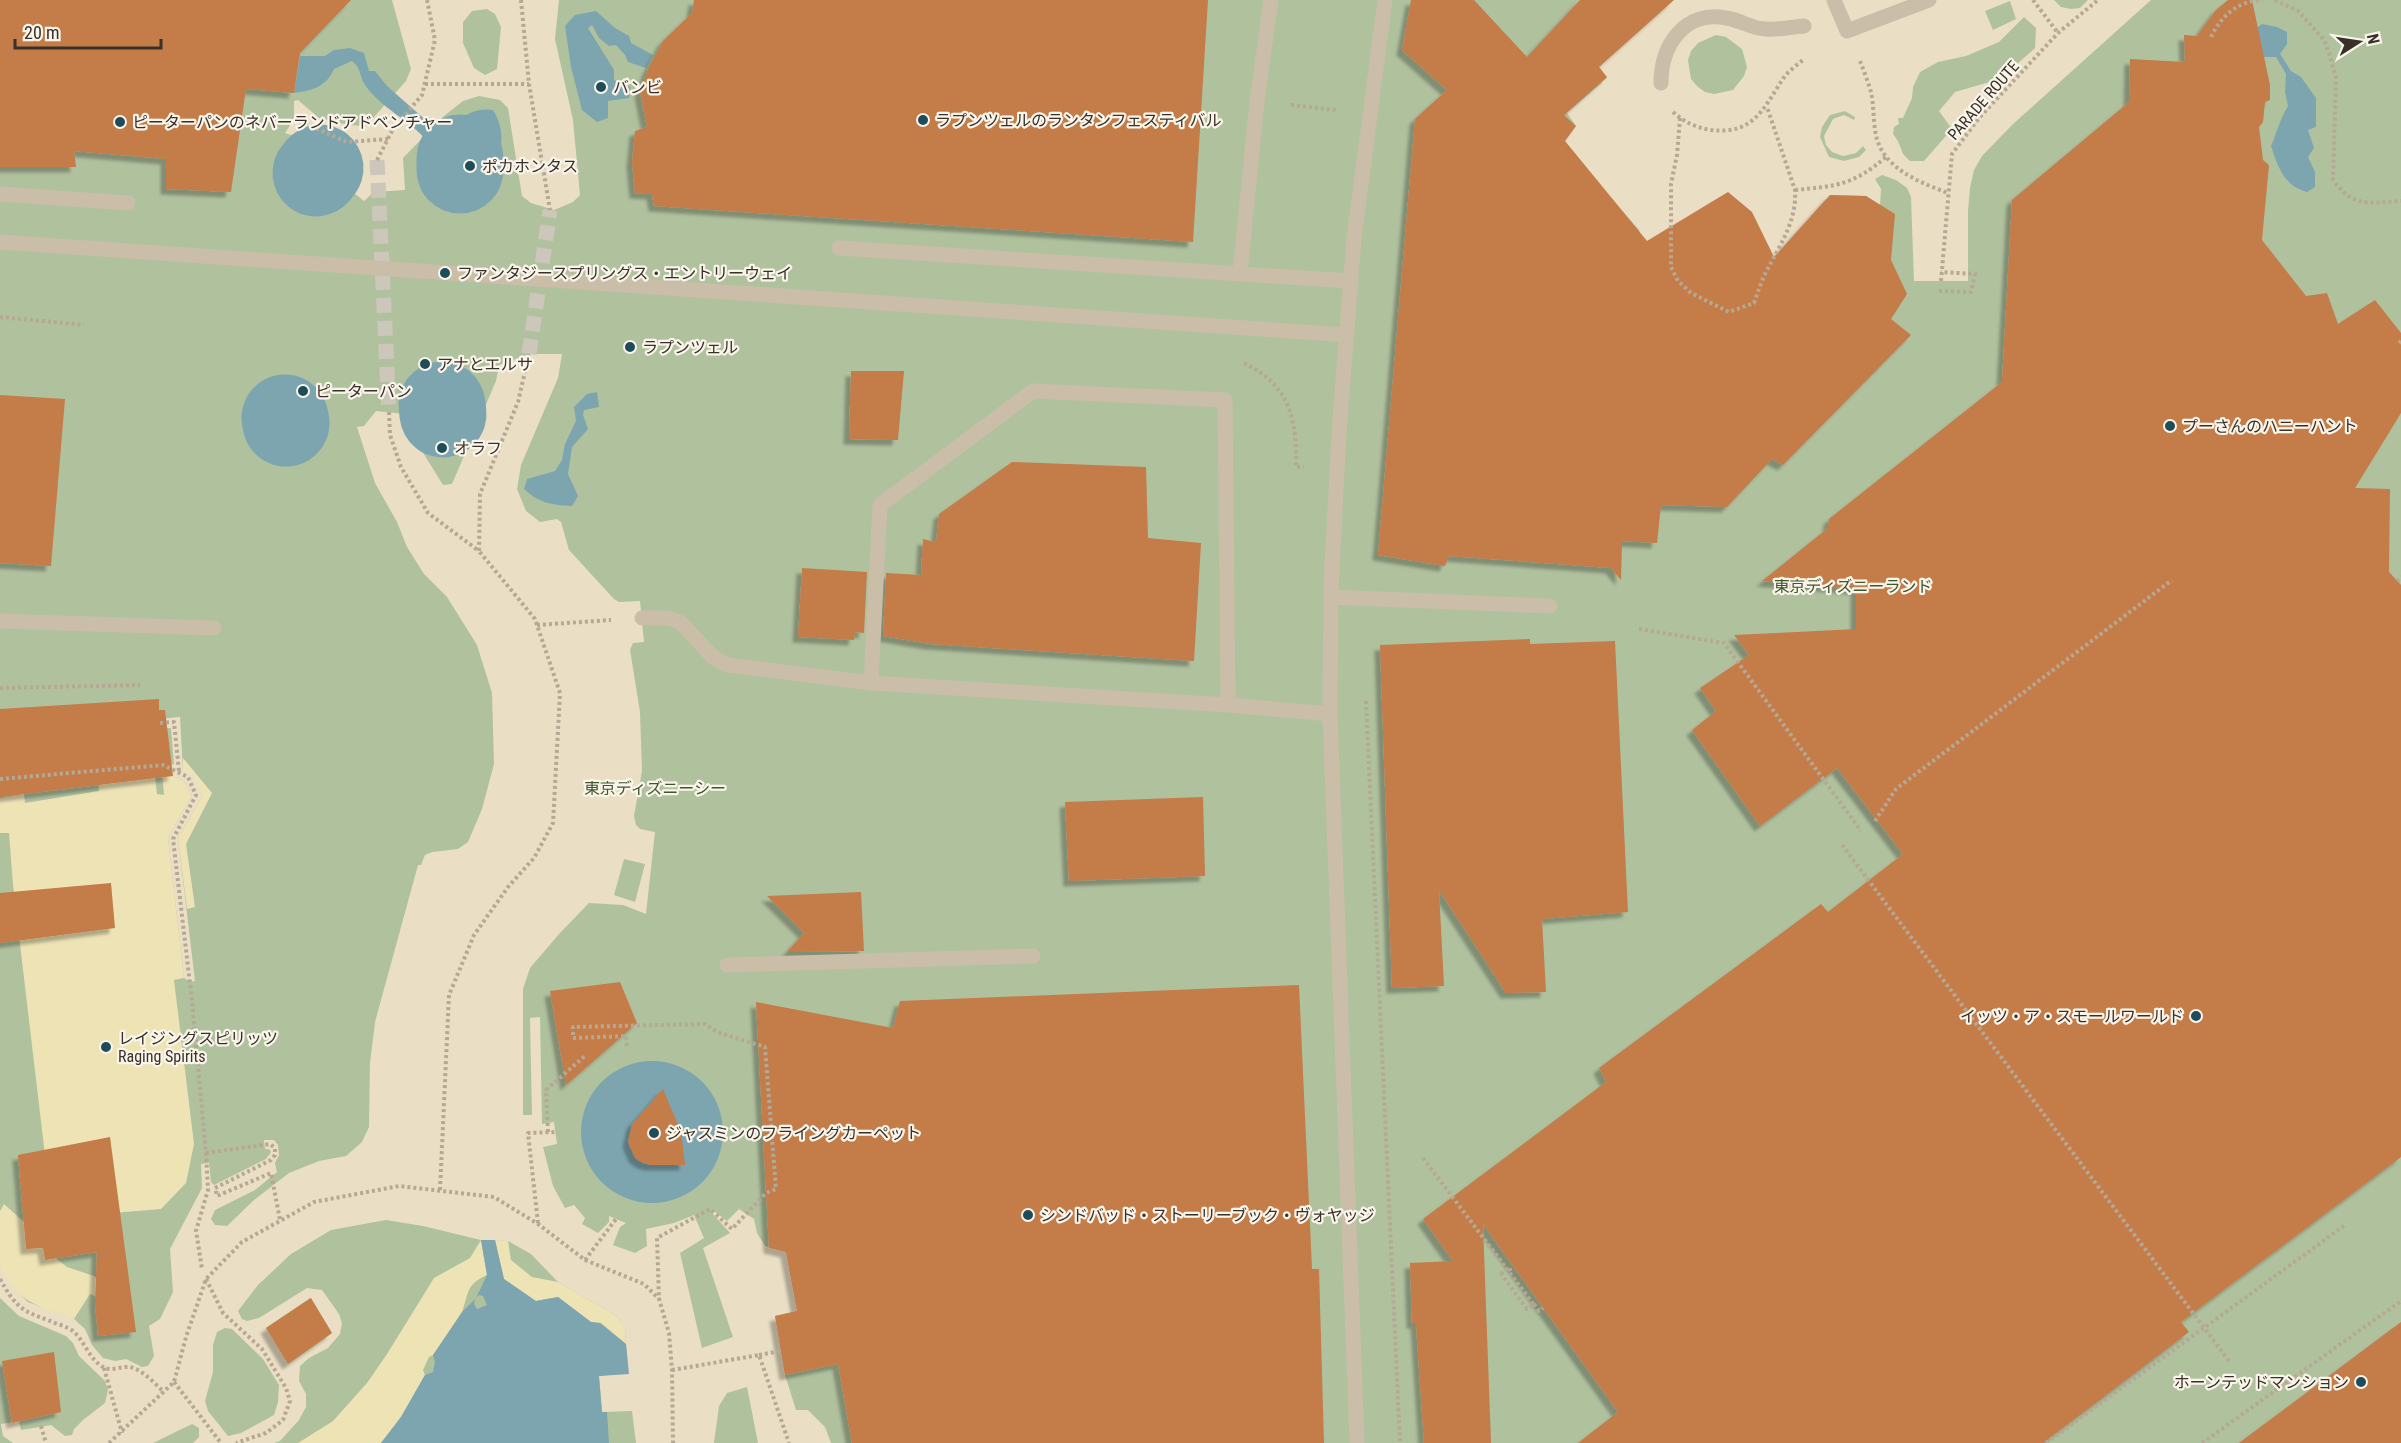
<svg xmlns="http://www.w3.org/2000/svg" width="2401" height="1443" font-family="'Roboto Condensed','Noto Sans JP',sans-serif">
<style>
.green{fill:#b0c19e}
.sand{fill:#ede3b5}
.plaza{fill:#eadfc5;fill-rule:evenodd}
.water{fill:#7da5af}
.lines{fill:none;stroke-linecap:round;stroke-linejoin:round}
.river{stroke:#7da5af;stroke-width:87}
.building{fill:#c47b4a;filter:url(#shadow)}
.minor-tunnel{stroke:#cdc6ba;stroke-width:15;stroke-dasharray:15 8;stroke-linecap:butt}
.path{stroke:#b6a894;stroke-width:4;stroke-dasharray:3 3;stroke-linecap:butt}
.minor{stroke:#cabea9;stroke-width:15}
.path-bridge{stroke:#b6a894;stroke-width:4;stroke-dasharray:3 3;stroke-linecap:butt}
.minor-bridge{stroke:#cabea9;stroke-width:15}
.poi-dot{fill:#1f4c59;stroke:#faf5ea;stroke-width:2}
.labels{text-anchor:middle;stroke-width:4.5;stroke-linejoin:round;paint-order:stroke}
.poi-label{font-size:16px;fill:#383029;stroke:#faf5ea;text-anchor:start}
.street-label{font-size:16px;fill:#383029;stroke:#faf5ea}
.park-label{font-size:16px;fill:#40562d;stroke:#faf5ea}
</style>
<defs>
<filter id="shadow"><feDropShadow dx="-5.5" dy="5.5" stdDeviation="1.5" flood-color="#0004"/></filter>
</defs>
<rect width="100%" height="100%" fill="#f2ecde"/>
<rect class="green" x="0" y="0" width="2401" height="1443"/>
<g class="sand">
<polygon points="183,758 212,793 186,844 195,907 187,909 178,838 203,795 183,771"/>
<polygon points="162,771 184,781 192,795 168,838 184,978 174,980 194,1144 186,1183 161,1209 77,1216 51,1206 13,885 9,833 0,833 0,798 24,794 25,803 99,791 98,779 155,776 157,794 164,795"/>
<path d="M 4,1204 L 24,1222 L 43,1248 L 67,1267 L 94,1276 L 101,1281 L 101,1299 L 90,1294 L 74,1319 C 45,1309 11,1300 0,1267 C 0,1256 0,1224 0,1211 Z"/>
<path d="M 481,1240 L 487,1275 C 466,1284 469,1293 462,1312 C 456,1327 442,1342 433,1355 L 429,1357 L 423,1370 L 425,1375 L 401,1417 L 381,1443 L 298,1443 L 333,1421 L 367,1383 L 387,1354 L 434,1278 L 470,1258 Z"/>
<polygon points="495,1240 508,1241 511,1260 532,1277 558,1282 617,1316 625,1329 626,1344 601,1323 591,1322 558,1297 535,1301 504,1279"/>
</g>
<g class="plaza">
<path d="M 392,0 L 559,0 L 555,39 L 573,120 L 580,195 L 573,202 L 554,210 L 531,203 L 522,196 L 508,108 L 500,100 L 479,96 L 463,101 L 444,116 L 403,158 L 405,190 L 374,192 L 364,201 L 349,189 L 329,192 L 334,168 L 322,158 L 329,154 L 328,148 L 285,133 L 294,119 L 294,101 L 298,100 L 319,118 L 349,125 L 366,126 L 406,81 L 411,69 ZM 487,9 L 495,14 L 501,27 L 497,69 L 485,75 L 474,68 L 463,43 L 463,22 L 472,11 Z"/>
<path d="M 1662,0 L 2054,0 L 2061,7 L 2071,9 L 2080,8 L 2088,0 L 2151,0 L 2013,124 L 1982,156 L 1974,170 L 1970,188 L 1968,211 L 1968,281 L 1914,281 L 1911,197 L 1907,188 L 1896,180 L 1882,175 L 1875,179 L 1881,189 L 1880,205 L 1866,196 L 1830,195 L 1811,216 L 1813,262 L 1625,245 L 1640,231 L 1563,143 L 1576,126 L 1567,113 L 1607,78 L 1599,67 ZM 2010,1 L 2016,19 L 1993,30 L 1985,11 ZM 2024,17 L 2036,28 L 2035,48 L 2000,79 L 1955,92 L 1939,111 L 1952,129 L 1924,161 L 1910,161 L 1903,154 L 1898,141 L 1893,134 L 1894,127 L 1899,124 L 1898,118 L 1903,118 L 1912,98 L 1913,87 L 1920,72 L 1938,62 L 1966,56 L 1999,42 ZM 1716,35 L 1726,37 L 1742,49 L 1747,67 L 1744,76 L 1733,90 L 1714,94 L 1705,92 L 1697,86 L 1691,79 L 1688,60 L 1691,51 L 1698,43 ZM 1845,111 L 1855,117 L 1854,120 L 1844,115 L 1833,119 L 1824,136 L 1826,145 L 1832,152 L 1843,156 L 1856,153 L 1863,146 L 1866,150 L 1859,157 L 1844,161 L 1829,157 L 1820,137 L 1822,127 L 1830,115 Z"/>
<path d="M 529,354 L 562,354 L 558,378 L 521,465 L 517,489 L 526,511 L 540,522 L 557,519 L 561,522 L 569,550 L 614,599 L 619,602 L 640,601 L 644,642 L 633,643 L 630,650 L 640,712 L 642,771 L 634,816 L 636,825 L 640,829 L 655,832 L 646,914 L 623,905 L 589,903 L 559,934 L 530,968 L 523,989 L 523,1115 L 532,1115 L 530,1018 L 540,1017 L 542,1124 L 554,1122 L 557,1144 L 543,1147 L 553,1186 L 565,1208 L 574,1205 L 585,1218 L 582,1224 L 598,1233 L 609,1222 L 609,1216 L 626,1223 L 620,1227 L 613,1245 L 635,1253 L 647,1246 L 646,1229 L 674,1223 L 694,1215 L 704,1238 L 680,1253 L 702,1348 L 733,1337 L 703,1248 L 730,1233 L 712,1213 L 714,1211 L 727,1221 L 739,1209 L 754,1219 L 757,1233 L 765,1246 L 786,1252 L 797,1311 L 775,1316 L 785,1375 L 796,1410 L 808,1410 L 825,1427 L 831,1443 L 758,1443 L 747,1387 L 727,1393 L 719,1406 L 714,1443 L 636,1443 L 632,1411 L 602,1412 L 599,1376 L 628,1373 L 625,1329 L 617,1316 L 558,1282 L 531,1254 L 508,1241 L 481,1240 L 423,1226 L 386,1220 L 331,1230 L 291,1254 L 258,1285 L 238,1311 L 242,1319 L 247,1321 L 259,1318 L 307,1288 L 322,1290 L 339,1314 L 342,1323 L 340,1334 L 328,1348 L 309,1358 L 300,1366 L 299,1381 L 306,1394 L 306,1407 L 299,1420 L 280,1441 L 274,1443 L 193,1443 L 199,1437 L 199,1428 L 192,1424 L 153,1443 L 13,1443 L 3,1436 L 1,1424 L 19,1421 L 21,1430 L 51,1425 L 65,1436 L 72,1435 L 74,1429 L 83,1420 L 105,1403 L 108,1390 L 105,1381 L 79,1356 L 73,1343 L 66,1336 L 19,1316 L 0,1298 L 0,1267 L 14,1289 L 28,1302 L 74,1319 L 85,1329 L 92,1345 L 103,1358 L 115,1361 L 126,1359 L 142,1367 L 148,1366 L 154,1356 L 149,1326 L 160,1319 L 173,1292 L 170,1249 L 202,1188 L 201,1164 L 209,1163 L 211,1182 L 214,1185 L 266,1159 L 271,1152 L 269,1149 L 265,1149 L 264,1140 L 274,1140 L 278,1145 L 279,1155 L 275,1163 L 277,1172 L 255,1190 L 215,1210 L 211,1219 L 215,1225 L 227,1226 L 254,1200 L 289,1173 L 319,1161 L 346,1156 L 362,1142 L 369,1127 L 370,1063 L 375,1022 L 418,865 L 421,865 L 425,855 L 432,852 L 458,849 L 468,842 L 482,809 L 494,764 L 492,693 L 477,645 L 447,597 L 424,574 L 407,547 L 397,522 L 375,483 L 357,427 L 364,426 L 376,411 L 405,414 L 412,435 L 443,485 L 452,484 L 496,381 L 499,365 ZM 624,859 L 645,864 L 635,902 L 614,895 ZM 310,1298 L 332,1333 L 288,1364 L 266,1328 ZM 225,1328 L 232,1329 L 263,1359 L 279,1385 L 278,1402 L 274,1415 L 241,1433 L 228,1436 L 208,1411 L 205,1401 L 213,1372 L 213,1345 L 217,1332 Z"/>
<polygon points="180,717 183,771 193,774 203,795 178,838 195,981 190,982 184,978 168,838 192,795 184,781 162,771 162,759 174,765 171,728 161,728 160,719"/>
</g>
<g class="water">
<polygon points="596,11 615,28 629,36 631,43 653,55 646,68 628,62 625,55 616,45 609,46 599,38 592,25 588,28 614,70 614,80 630,87 629,98 608,101 608,118 597,122 582,110 571,67 565,26 575,15"/>
<path d="M 2262,24 L 2277,27 L 2287,32 L 2287,44 L 2280,54 L 2291,71 L 2301,77 L 2316,98 L 2316,127 L 2308,130 L 2314,148 L 2308,157 L 2315,172 L 2315,187 L 2307,192 C 2284,186 2278,167 2271,146 C 2277,132 2280,119 2288,106 L 2285,92 L 2286,74 L 2276,57 L 2259,57 L 2255,29 Z"/>
<path d="M 350,48 L 364,53 L 369,71 L 375,71 L 387,86 L 437,130 C 460,125 467,106 493,110 C 501,123 504,138 499,153 L 460,158 L 433,149 C 417,123 383,111 365,85 C 359,76 362,69 352,61 L 334,69 C 327,86 312,91 294,93 L 300,56 L 325,56 L 334,50 Z"/>
<path d="M 597,392 L 599,407 L 584,410 L 583,415 L 588,429 L 572,447 L 568,474 L 578,496 L 572,506 C 552,505 539,503 524,489 L 527,479 L 555,471 L 562,460 L 565,444 L 576,421 L 574,407 L 587,394 Z"/>
<circle cx="652" cy="1132" r="71"/>
<polygon points="481,1240 495,1240 504,1279 536,1301 558,1297 591,1322 600,1323 626,1344 629,1374 599,1376 602,1412 607,1412 609,1443 381,1443 401,1417 425,1375 433,1372 435,1362 433,1355 462,1312 475,1299 474,1304 477,1309 487,1305 483,1296 479,1295 476,1298 487,1275"/>
</g>
<g class="lines">
<g class="river">
<polyline points="460,158 460,170"/>
<polyline points="316,173 320,168"/>
<polyline points="442,405 443,414"/>
<polyline points="285,418 286,423"/>
</g>
</g>
<g class="building">
<polygon points="0,0 351,0 300,53 294,93 246,89 231,192 166,189 166,159 74,151 76,167 0,167"/>
<polygon points="694,0 1208,0 1193,242 654,206 652,194 635,193 632,162 635,131 647,127 640,92 648,69 663,41 692,13"/>
<polygon points="1411,0 1474,0 1527,57 1580,0 1674,0 1599,67 1607,77 1564,115 1576,126 1565,141 1647,241 1728,192 1752,212 1774,257 1830,195 1866,196 1895,214 1891,260 1907,294 1891,319 1911,335 1783,465 1772,459 1727,507 1661,505 1657,543 1622,541 1621,580 1611,568 1449,556 1445,566 1378,555 1415,119 1447,90 1402,50"/>
<polygon points="2228,0 2252,0 2270,85 2270,100 2265,102 2263,122 2259,127 2263,160 2269,165 2262,240 2306,296 2327,293 2338,324 2375,300 2401,333 2401,413 2355,488 2390,489 2389,572 2401,585 2401,1157 2181,1322 2189,1332 2043,1443 1578,1443 1618,1412 1483,1224 1491,1443 1424,1443 1416,1323 1412,1323 1410,1263 1453,1261 1423,1219 1606,1082 1599,1068 1821,904 1828,912 1903,854 1837,768 1760,826 1692,730 1716,711 1700,688 1749,655 1734,635 1856,629 1856,589 1762,581 1828,528 1829,519 2002,382 2012,200 2129,102 2130,59 2185,62 2184,35 2197,36 2216,10"/>
<polygon points="851,371 904,371 898,440 849,439"/>
<polygon points="0,395 65,399 51,566 0,563"/>
<polygon points="1012,462 1146,467 1148,538 1201,543 1194,661 931,644 883,636 886,573 921,575 923,539 936,542 939,514"/>
<polygon points="802,568 867,572 864,633 855,632 854,640 798,637"/>
<polygon points="1530,639 1530,644 1615,641 1628,912 1542,919 1546,992 1506,993 1439,890 1444,986 1392,988 1380,645"/>
<polygon points="159,699 159,710 165,710 173,776 0,797 0,709"/>
<polygon points="1203,797 1205,876 1069,881 1065,802"/>
<polygon points="111,883 115,928 0,943 0,893"/>
<polygon points="861,892 864,951 787,952 804,933 767,896"/>
<polygon points="620,982 637,1023 566,1085 550,991"/>
<polygon points="1299,985 1312,1269 1319,1269 1324,1443 852,1443 838,1364 785,1375 775,1316 797,1311 786,1252 769,1248 756,1002 893,1028 900,1001"/>
<polygon points="663,1089 681,1132 685,1165 651,1165 643,1163 635,1158 628,1142 632,1124"/>
<polygon points="110,1137 136,1332 98,1336 95,1303 97,1252 45,1260 43,1248 26,1249 18,1155"/>
<polygon points="311,1298 332,1333 288,1364 266,1328"/>
<polygon points="2401,1322 2401,1443 2239,1443"/>
<polygon points="54,1352 61,1412 12,1423 2,1361"/>
</g>
<g class="lines">
<g class="minor-tunnel">
<polyline points="377,160 389,412"/>
<polyline points="529,354 550,210"/>
</g>
<g class="path">
<polyline points="521,0 529,84 550,210"/>
<polyline points="2033,0 2058,33"/>
<path d="M 2275,0 L 2298,11 L 2324,40 L 2329,53 L 2336,78 L 2333,180 C 2353,208 2370,203 2401,201"/>
<path d="M 2211,37 C 2221,16 2238,1 2262,0"/>
<path d="M 1860,61 C 1864,71 1868,82 1871,92 C 1875,110 1872,131 1880,147 C 1892,172 1924,184 1948,193"/>
<polyline points="425,84 529,84"/>
<polyline points="1291,105 1337,110"/>
<path d="M 1673,112 C 1684,122 1697,128 1711,130 C 1756,135 1764,106 1785,76 C 1790,70 1797,65 1803,60"/>
<path d="M 1680,118 L 1677,155 L 1671,184 L 1671,267 L 1678,281 L 1691,293 L 1729,312 L 1754,303 C 1758,292 1761,282 1766,272 C 1780,245 1797,221 1795,190 L 1767,107"/>
<polyline points="294,119 347,142 388,139"/>
<polyline points="377,160 393,129 422,95 435,40 427,0"/>
<path d="M 1795,190 C 1837,186 1854,185 1887,156"/>
<polyline points="1941,281 1952,154 1979,118 2058,33 2098,0"/>
<polyline points="1939,291 1971,292 1975,274 1941,272"/>
<polyline points="0,317 84,325"/>
<polyline points="2399,343 2401,341"/>
<path d="M 1244,363 C 1290,385 1297,420 1296,467 L 1304,467"/>
<polyline points="389,412 390,435 401,467 428,513 479,551 480,494 518,402 529,354"/>
<polyline points="2397,581 2401,576"/>
<polyline points="537,625 611,620"/>
<polyline points="1639,629 1724,643 1861,831"/>
<polyline points="0,688 140,685"/>
<polyline points="1366,701 1400,1443"/>
<polyline points="160,723 174,722 179,771"/>
<polyline points="0,779 163,765 188,777 196,795 173,839 192,1001 206,1153 208,1190 196,1231 202,1269"/>
<polyline points="1875,821 1896,789 2172,580"/>
<polyline points="1842,845 2229,1361"/>
<polyline points="627,1046 626,1036 573,1038 573,1027 705,1024 717,1032 765,1047 776,1189 766,1193 732,1229 710,1209 657,1238 659,1299"/>
<polyline points="548,1132 546,1090 586,1055"/>
<polyline points="206,1153 270,1144 275,1148 275,1155 271,1160 215,1188 217,1196 271,1173 280,1220"/>
<polyline points="1423,1158 1534,1305 1527,1309 1501,1274"/>
<polyline points="440,1190 449,995 474,935 508,887 534,858 553,823 560,693 535,619 479,551"/>
<polyline points="538,1223 528,1133 555,1132"/>
<polyline points="585,1260 616,1219"/>
<path d="M 0,1279 C 14,1304 20,1311 48,1320 C 56,1324 66,1326 73,1331 C 84,1340 89,1359 103,1367 C 111,1372 121,1366 130,1367 C 143,1370 154,1383 164,1392"/>
<polyline points="206,1279 223,1313 262,1349 286,1388 290,1401 283,1420 266,1433 236,1443"/>
<polyline points="1534,1304 1539,1311 1543,1308"/>
<polyline points="759,1355 780,1351"/>
<polyline points="104,1368 122,1433"/>
<polyline points="672,1370 759,1355 789,1443"/>
<polyline points="174,1382 221,1443"/>
<polyline points="41,1426 46,1443"/>
<polyline points="109,1443 174,1382 186,1337 206,1279 242,1242 314,1202 399,1186 494,1197 538,1224 585,1260 644,1284 659,1299 669,1333 672,1370 673,1443"/>
<polyline points="2046,1443 2345,1225"/>
<polyline points="2202,1443 2401,1301"/>
</g>
<g class="minor">
<polyline points="1834,0 1847,31 1929,0"/>
<path d="M 1661,83 C 1661,46 1684,10 1726,18 C 1741,20 1752,29 1766,29 C 1779,30 1792,27 1804,26"/>
<polyline points="0,194 128,203"/>
<polyline points="839,248 1351,281"/>
<polyline points="1240,273 1257,101 1271,0"/>
<polyline points="1331,597 1550,606"/>
<polyline points="642,618 668,618 680,622 714,658 728,665 871,683"/>
<polyline points="0,621 214,628"/>
<polyline points="1228,705 1225,400 1033,391 880,505 871,683 1228,705 1330,714"/>
<polyline points="727,965 1033,956"/>
<polyline points="1357,1443 1330,714 1331,588 1339,432 1354,238 1385,0"/>
</g>
<polyline class="path-bridge" points="1501,1274 1509,1267 1511,1272"/>
<polyline class="minor-bridge" points="0,242 1347,335"/>
</g>
<g class="poi-dot">
<circle cx="601" cy="87" r="6"/>
<circle cx="923" cy="120" r="6"/>
<circle cx="120" cy="122" r="6"/>
<circle cx="470" cy="166" r="6"/>
<circle cx="445" cy="273" r="6"/>
<circle cx="630" cy="347" r="6"/>
<circle cx="425" cy="364" r="6"/>
<circle cx="303" cy="391" r="6"/>
<circle cx="2170" cy="426" r="6"/>
<circle cx="442" cy="448" r="6"/>
<circle cx="2196" cy="1016" r="6"/>
<circle cx="106" cy="1047" r="6"/>
<circle cx="654" cy="1133" r="6"/>
<circle cx="1028" cy="1215" r="6"/>
<circle cx="2361" cy="1382" r="6"/>
</g>
<g class="labels">
<g class="poi-label">
<text x="613" y="93">バンビ</text>
<text x="935" y="126">ラプンツェルのランタンフェスティバル</text>
<text x="132" y="128">ピーターパンのネバーランドアドベンチャー</text>
<text x="482" y="172">ポカホンタス</text>
<text x="457" y="279">ファンタジースプリングス・エントリーウェイ</text>
<text x="642" y="353">ラプンツェル</text>
<text x="437" y="370">アナとエルサ</text>
<text x="315" y="397">ピーターパン</text>
<text x="2182" y="432">プーさんのハニーハント</text>
<text x="454" y="454">オラフ</text>
<text x="2184" y="1022" text-anchor="end">イッツ・ア・スモールワールド</text>
<text x="118" y="1044">レイジングスピリッツ<tspan x="118" dy="18">Raging Spirits</tspan></text>
<text x="666" y="1139">ジャスミンのフライングカーペット</text>
<text x="1040" y="1221">シンドバッド・ストーリーブック・ヴォヤッジ</text>
<text x="2349" y="1388" text-anchor="end">ホーンテッドマンション</text>
</g>
<g class="street-label">
<text transform="translate(1983 100) rotate(-49)" y="6">PARADE ROUTE</text>
</g>
<g class="park-label">
<text x="1853" y="592">東京ディズニーランド</text>
<text x="655" y="794">東京ディズニーシー</text>
</g>
</g>
<g transform="translate(2359 42) rotate(78)" stroke="#faf5ea" stroke-width="4.5" paint-order="stroke">
<path d="M0-4.5L10 22L0 15L-10 22Z" fill="#383029"/>
<text y="-9" font-size="16" font-weight="bold" text-anchor="middle" fill="#383029">N</text>
</g>
<path d="M15 39v9h146v-9" fill="none" stroke="#383029" stroke-width="3"/>
<text x="24" y="39" font-size="18" fill="#383029" stroke="#faf5ea" stroke-width="4.5" paint-order="stroke">20 m</text>
</svg>
